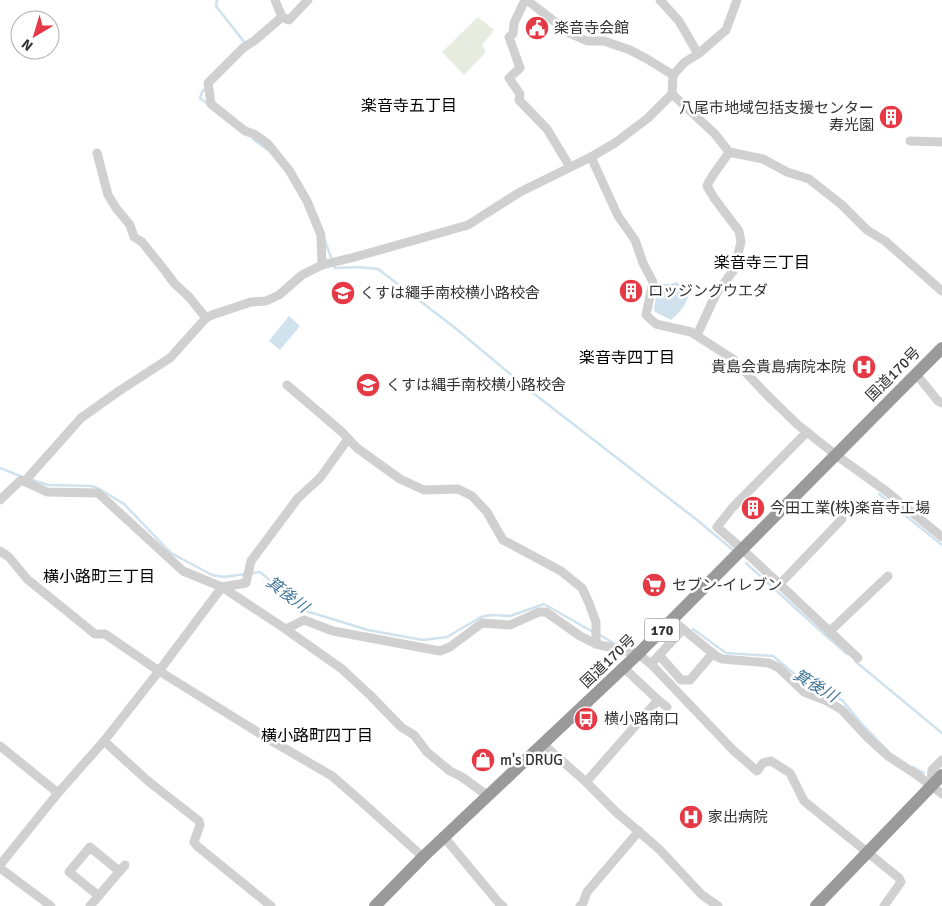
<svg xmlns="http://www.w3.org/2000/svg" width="942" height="906" font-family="Signika,'Noto Sans JP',sans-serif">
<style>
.green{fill:#e6ecdf}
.water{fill:#cfe2ee}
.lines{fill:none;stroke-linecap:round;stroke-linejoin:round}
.stream{stroke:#cfe2ee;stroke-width:2.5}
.minor{stroke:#d0d0d0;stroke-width:9}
.highway{stroke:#9a9a9a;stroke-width:12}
.labels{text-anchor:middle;stroke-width:5;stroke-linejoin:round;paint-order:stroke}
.shield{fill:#fff;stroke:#707070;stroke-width:1}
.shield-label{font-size:14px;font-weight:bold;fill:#333}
.poi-label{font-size:15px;fill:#333;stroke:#fff;text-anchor:start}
.street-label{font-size:15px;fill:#333;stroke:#fff}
.neighbourhood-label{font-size:16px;fill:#000;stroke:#fff}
.water-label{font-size:16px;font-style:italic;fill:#3f7597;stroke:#fff}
</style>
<rect width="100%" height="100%" fill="#fff"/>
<polygon class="green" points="478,17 494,30 482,45 486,52 464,75 442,52"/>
<g class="water">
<path d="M 677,282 L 689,295 C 686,304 679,314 671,320 L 655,312 L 654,308 L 658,286 L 661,284 L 671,284 Z"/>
<polygon points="289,316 300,326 280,350 269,341"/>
</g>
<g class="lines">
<g class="stream">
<polyline points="217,0 216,6 245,43"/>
<polyline points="207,87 202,92 200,98 209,105"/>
<polyline points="253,139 268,150"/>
<polyline points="325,241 335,268 358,267 378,269 454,327 528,389 697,520 733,550"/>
<polyline points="0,468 22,477"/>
<polyline points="29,479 48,485 92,486 101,490 124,504 171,553 212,575 224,577 260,572 306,611 368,630 423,640 447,637 481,617 491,615 510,616 544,604 593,632"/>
<polyline points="879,494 942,545"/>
<polyline points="746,563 824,634 847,654"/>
<polyline points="693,629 726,653 773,656 798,677 824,693 842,700 861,723 887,750"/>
<polyline points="598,634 617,645"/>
<polyline points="855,661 942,733"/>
<polyline points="913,767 924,773"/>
</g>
<g class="minor">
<polyline points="275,0 282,17"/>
<polyline points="308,0 289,20 282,17 254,41 243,48 208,83 211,104 245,131 254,134 268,144 289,170 307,201 321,235 322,265"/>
<polyline points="525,0 514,23 513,34 509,37 520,68 509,78 520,94 519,100 547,129 570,167"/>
<polyline points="660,0 679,21 698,54"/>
<polyline points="673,75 685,62 698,54 726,30 737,0"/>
<polyline points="672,94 715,134 729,152 763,159 787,172 809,179 842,205 867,230 885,241 942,291"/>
<polyline points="910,141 942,142"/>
<polyline points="97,153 108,195 116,208 130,225 134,237 142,242 166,272 174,283 189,297 206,318"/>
<polyline points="591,157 618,216 635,240 643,263 653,282 646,315 656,324 691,332 733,359 766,394 798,425 836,455 886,491 942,537"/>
<path d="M 697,335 L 716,294 L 733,271 L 736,262 L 741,242 L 739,231 L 714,198 L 707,186 C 712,174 722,164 729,152"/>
<polyline points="916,374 938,401 942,403"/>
<polyline points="287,385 342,432 357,448 400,479 424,490 458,489 472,496 487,512 503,540 561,571 582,588 589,603 596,622 596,644"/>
<polyline points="807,432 733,507 717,527 742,549 858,658"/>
<polyline points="25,481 81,418 119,391 170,358 206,318 212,315 251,302 266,301 279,295 302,275 322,265 355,257 468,225 520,192 591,157 615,143 648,118 672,94 673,75 647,59 630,50 604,41 587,41 569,33 527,0"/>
<polyline points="0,500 21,480 47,492 98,493 183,571 222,587 246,583 251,561 298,498 320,478 348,439"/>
<polyline points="0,551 9,557 27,579 95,634 105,634 159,671 272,741 332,776 363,803 423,857"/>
<polyline points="779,585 842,519"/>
<polyline points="672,620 716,656 722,659 769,663 779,668 804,692 827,701 842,710 868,738 888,756 917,775 942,794"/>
<polyline points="286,629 304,620 333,631 440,651 450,647 482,623 510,625 539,612 546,612 580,636 596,644 638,654 651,664 683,629"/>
<polyline points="829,632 888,576"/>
<polyline points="659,655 681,680 690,680 713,653"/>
<polyline points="651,664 733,750 757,771 763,763 771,761 790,773 804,801 899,878 901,882 884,906"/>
<polyline points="624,668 658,700 667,707"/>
<polyline points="104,741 159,671 222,587 284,628 342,669 371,696 401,727 414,735 427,752 450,771 462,777 488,796"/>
<polyline points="543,744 586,782 616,812 659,849 702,895 718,906"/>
<polyline points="0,746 58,793"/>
<polyline points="586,782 658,700"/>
<polyline points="931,786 932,770 942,760"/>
<polyline points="444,837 499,903 503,906"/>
<polyline points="0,865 58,793 104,741 148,781 199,821 200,825 194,842 197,846 271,906"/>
<polyline points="0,868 51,906"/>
<polyline points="99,896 69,872 90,847 119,871"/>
<polyline points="90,906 125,865"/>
<polyline points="580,906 583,903 587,892 639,831"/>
</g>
<g class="highway">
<polyline points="375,906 423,857 638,654 942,348"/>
<polyline points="816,906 942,775"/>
</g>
</g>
<defs>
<g id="civic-disc" transform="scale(1.25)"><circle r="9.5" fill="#e63946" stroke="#fff"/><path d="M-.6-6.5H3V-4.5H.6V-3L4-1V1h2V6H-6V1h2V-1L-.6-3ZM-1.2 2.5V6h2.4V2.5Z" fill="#fff"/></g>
<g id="building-disc" transform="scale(1.25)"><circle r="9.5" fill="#e63946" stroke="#fff"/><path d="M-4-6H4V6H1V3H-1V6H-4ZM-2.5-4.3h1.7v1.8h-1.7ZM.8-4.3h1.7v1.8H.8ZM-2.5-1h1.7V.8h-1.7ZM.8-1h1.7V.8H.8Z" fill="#fff"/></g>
<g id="school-disc" transform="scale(1.25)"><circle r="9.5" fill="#e63946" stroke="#fff"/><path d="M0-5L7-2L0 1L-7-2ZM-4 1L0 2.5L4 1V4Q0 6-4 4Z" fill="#fff"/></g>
<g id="hospital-disc" transform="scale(1.25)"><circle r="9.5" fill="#e63946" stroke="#fff"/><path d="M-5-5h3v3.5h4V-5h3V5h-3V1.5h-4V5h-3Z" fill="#fff"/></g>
<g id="supermarket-disc" transform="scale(1.25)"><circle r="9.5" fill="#e63946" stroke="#fff"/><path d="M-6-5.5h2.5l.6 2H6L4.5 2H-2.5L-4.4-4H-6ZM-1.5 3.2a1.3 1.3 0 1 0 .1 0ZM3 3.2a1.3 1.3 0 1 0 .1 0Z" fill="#fff"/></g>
<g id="bus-disc" transform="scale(1.25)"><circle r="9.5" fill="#e63946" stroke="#fff"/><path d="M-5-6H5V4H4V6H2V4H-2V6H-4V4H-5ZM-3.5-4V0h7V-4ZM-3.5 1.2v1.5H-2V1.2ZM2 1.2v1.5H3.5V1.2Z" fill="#fff"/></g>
<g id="shop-disc" transform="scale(1.25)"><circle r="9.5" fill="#e63946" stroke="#fff"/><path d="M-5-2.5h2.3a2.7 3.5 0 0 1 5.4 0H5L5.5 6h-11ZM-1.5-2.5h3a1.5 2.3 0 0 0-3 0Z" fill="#fff"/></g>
</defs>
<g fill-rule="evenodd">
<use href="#civic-disc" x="537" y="28"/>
<use href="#building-disc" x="891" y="117"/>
<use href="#building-disc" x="631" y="291"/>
<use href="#school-disc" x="343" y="293"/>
<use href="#hospital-disc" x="864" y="367"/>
<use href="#school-disc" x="368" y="385"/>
<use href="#building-disc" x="753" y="508"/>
<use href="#supermarket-disc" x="654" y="585"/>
<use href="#bus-disc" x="586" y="719"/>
<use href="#shop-disc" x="483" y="760"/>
<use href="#hospital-disc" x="691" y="817"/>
</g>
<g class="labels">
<rect class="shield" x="644.5" y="618.5" width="35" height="23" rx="4"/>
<g class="shield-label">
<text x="662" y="635">170</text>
</g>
<g class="poi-label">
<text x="554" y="33">楽音寺会館</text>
<text x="874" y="113" text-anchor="end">八尾市地域包括支援センター<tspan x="874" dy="17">寿光園</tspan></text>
<text x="648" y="296">ロッジングウエダ</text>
<text x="360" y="298">くすは繩手南校横小路校舎</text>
<text x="846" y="372" text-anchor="end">貴島会貴島病院本院</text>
<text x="386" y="390">くすは縄手南校横小路校舎</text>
<text x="770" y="513">今田工業(株)楽音寺工場</text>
<text x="672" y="590">セブン-イレブン</text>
<text x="604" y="724">横小路南口</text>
<text x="500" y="765">m's DRUG</text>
<text x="708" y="822">家出病院</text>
</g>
<g class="street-label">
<text transform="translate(893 374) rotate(-45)" y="5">国道170号</text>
<text transform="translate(608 661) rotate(-44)" y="5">国道170号</text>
</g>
<g class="neighbourhood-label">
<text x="409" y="111">楽音寺五丁目</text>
<text x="762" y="268">楽音寺三丁目</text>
<text x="627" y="363">楽音寺四丁目</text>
<text x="99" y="582">横小路町三丁目</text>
<text x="317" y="741">横小路町四丁目</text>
</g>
<g class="water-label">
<text transform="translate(288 594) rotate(37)" y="6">箕後川</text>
<text transform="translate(816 685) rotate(31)" y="6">箕後川</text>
</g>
</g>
<g transform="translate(35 35) rotate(218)"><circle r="24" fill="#ffffff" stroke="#adadad"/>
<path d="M0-4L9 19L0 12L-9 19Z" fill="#e63946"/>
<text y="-8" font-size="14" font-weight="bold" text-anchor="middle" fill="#333333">N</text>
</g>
</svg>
